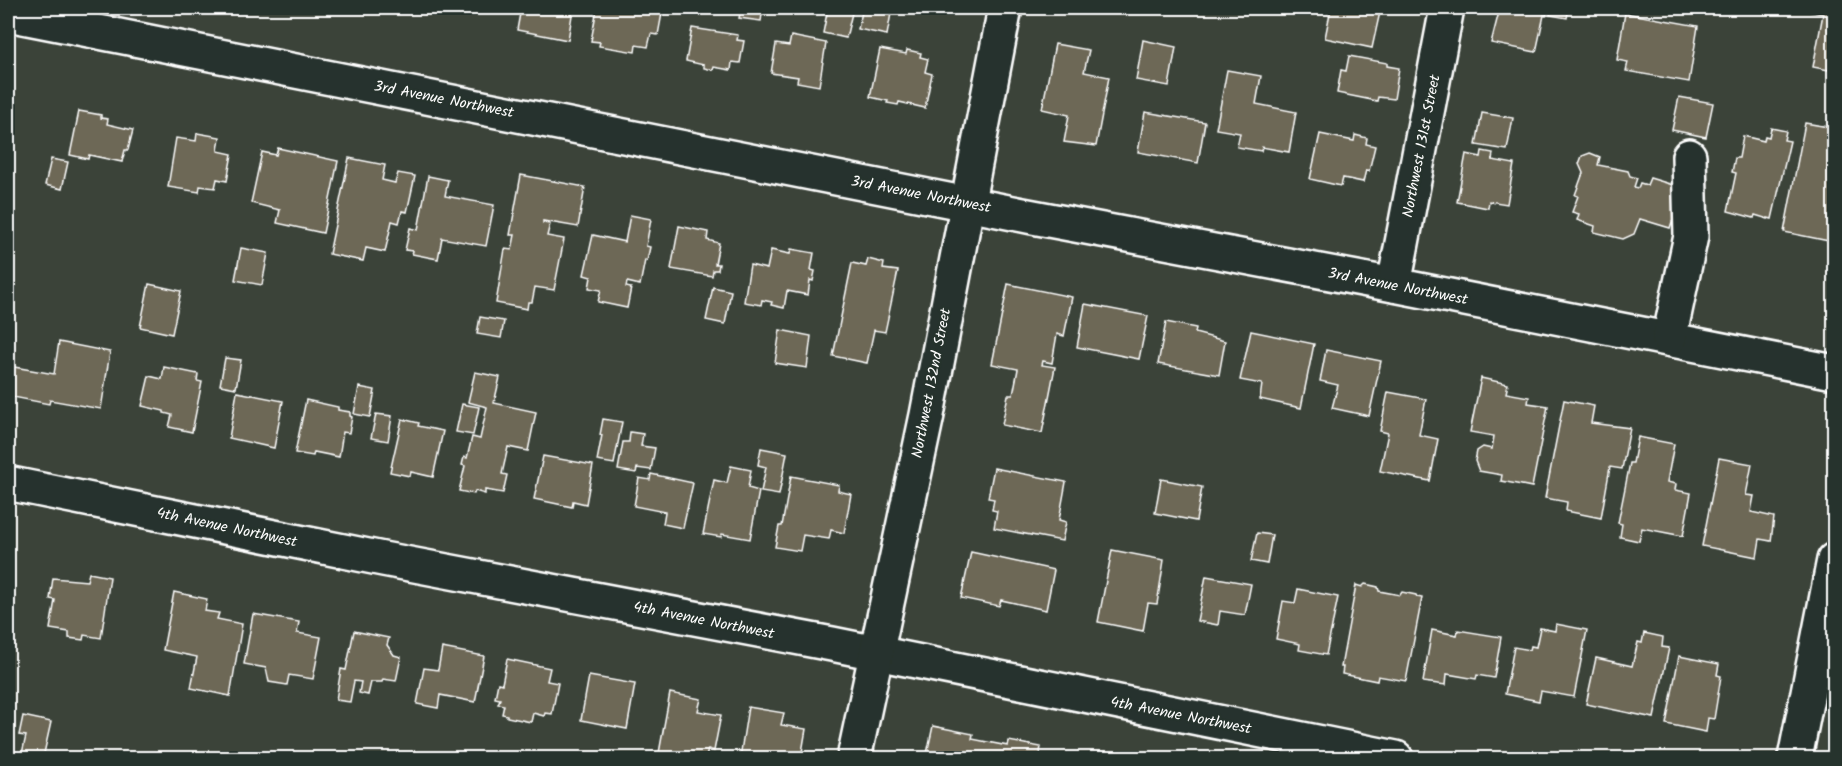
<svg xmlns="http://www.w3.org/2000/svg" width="1842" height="766" font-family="Kalam,sans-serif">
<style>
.building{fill:#6d6756;stroke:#fff;stroke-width:1.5}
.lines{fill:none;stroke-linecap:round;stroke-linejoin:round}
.minor-casing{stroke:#fff;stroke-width:38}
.minor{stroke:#26332d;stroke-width:33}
.labels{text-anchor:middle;stroke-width:4.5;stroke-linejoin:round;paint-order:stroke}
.street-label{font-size:15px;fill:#fff;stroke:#26332d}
</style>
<rect width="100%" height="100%" fill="#3b4339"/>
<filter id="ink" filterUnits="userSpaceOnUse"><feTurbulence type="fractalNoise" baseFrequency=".0167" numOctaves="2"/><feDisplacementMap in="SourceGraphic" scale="12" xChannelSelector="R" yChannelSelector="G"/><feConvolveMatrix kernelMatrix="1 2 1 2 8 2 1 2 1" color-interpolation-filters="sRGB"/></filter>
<g filter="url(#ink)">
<g class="building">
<polygon points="436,8 479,8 478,12 460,8 458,17 435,12"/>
<polygon points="521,8 579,8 578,10 573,9 568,40 517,30"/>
<polygon points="597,8 663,8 658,35 651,34 648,47 636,45 635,52 599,46 600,42 591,41"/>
<polygon points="741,8 763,8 761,21 739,18"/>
<polygon points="828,8 852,13 846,38 823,33"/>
<polygon points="863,8 892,8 887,35 858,29"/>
<polygon points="1331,8 1374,8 1373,11 1380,12 1372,48 1325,38"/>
<polygon points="1500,8 1548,8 1546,16 1544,15 1536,52 1491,43"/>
<polygon points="1552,8 1569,8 1567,18 1550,15"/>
<polygon points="1793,8 1834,8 1834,71 1813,67 1823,14"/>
<polygon points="1625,13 1698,26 1689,82 1626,71 1628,62 1617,60"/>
<polygon points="692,28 738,35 737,40 744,41 740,63 732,62 731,70 714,67 713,70 704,68 704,65 686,61"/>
<polygon points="791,36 826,43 819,86 797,82 798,77 771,73 776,44 789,46"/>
<polygon points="1143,40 1176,47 1169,86 1136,80"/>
<polygon points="1055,44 1089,50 1084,72 1109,77 1096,146 1064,142 1069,115 1042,109"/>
<polygon points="880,49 906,54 907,50 921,53 920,57 928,59 925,72 932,74 925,108 899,102 898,105 887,103 888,101 870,97"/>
<polygon points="1349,56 1387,63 1387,66 1399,68 1394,99 1378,97 1377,101 1337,93 1341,70 1346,71"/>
<polygon points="1227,70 1261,76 1256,104 1296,112 1289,152 1262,147 1261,151 1237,147 1240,133 1216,129"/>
<polygon points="1679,97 1713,103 1706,137 1672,130"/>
<polygon points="79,111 101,115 101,118 108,119 107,124 133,130 128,150 125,150 122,162 89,155 88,159 70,155"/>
<polygon points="1145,112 1205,122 1198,163 1138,152"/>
<polygon points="1482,113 1513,118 1507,150 1476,145"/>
<polygon points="1805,123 1834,128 1834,161 1830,160 1828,170 1834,171 1834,242 1784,232"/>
<polygon points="1771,128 1786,131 1784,140 1790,141 1772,219 1768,218 1768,219 1755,215 1754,218 1728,211 1736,173 1732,172 1735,158 1739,158 1743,136 1764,141 1765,136 1769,137"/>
<polygon points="197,133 220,137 218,151 232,154 227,181 217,179 215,188 200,186 199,192 168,187 176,138 196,141"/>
<polygon points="1320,134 1354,141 1355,135 1367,138 1366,144 1375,146 1369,171 1366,170 1363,182 1343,178 1341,186 1310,179"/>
<polygon points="278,148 338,161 323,233 277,223 280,210 251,203 262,152 276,155"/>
<polygon points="1482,151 1493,153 1492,160 1514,164 1507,204 1489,201 1488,208 1457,202 1466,154 1481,157"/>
<polygon points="1590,153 1600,157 1598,165 1628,171 1630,176 1637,178 1634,187 1638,188 1640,183 1647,185 1650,178 1683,188 1670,228 1640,219 1634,234 1623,239 1594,232 1595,226 1577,220 1579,214 1572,212 1578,196 1575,195 1583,173 1579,164 1582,156"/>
<polygon points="349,158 385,165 382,180 395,183 398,173 415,176 407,212 402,211 399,223 392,221 385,252 366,248 363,261 329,254"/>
<polygon points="51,159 68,162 62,189 45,185"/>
<polygon points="521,175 585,187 578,227 543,221 543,223 550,224 547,236 564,239 554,290 535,287 532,302 528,302 527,309 496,303 505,249 512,250 515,235 510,235"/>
<polygon points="428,176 448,180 445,196 494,205 486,246 442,238 438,259 412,254 413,251 405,250 410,228 418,230"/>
<polygon points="630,215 651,219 646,246 650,247 647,261 645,260 640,285 627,282 626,287 631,288 627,308 598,302 601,290 589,288 591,277 584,275 593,235 625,242"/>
<polygon points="679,226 708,232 707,240 719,243 715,264 719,264 718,270 713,270 712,276 671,269"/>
<polygon points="241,248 268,253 262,285 235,280"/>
<polygon points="791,249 814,253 811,270 815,271 813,281 810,280 808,295 787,291 784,308 771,305 772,302 762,300 761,305 744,302 750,265 767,269 771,250 790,254"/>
<polygon points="868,259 884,263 883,269 898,271 885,332 874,330 867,363 833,356 852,263 866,266"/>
<polygon points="149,284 181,291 172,334 140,327"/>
<polygon points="1008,284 1072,297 1064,336 1057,334 1052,363 1043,361 1042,365 1055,367 1042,433 1002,425 1008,395 1013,395 1018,369 992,364"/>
<polygon points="713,287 731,291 725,324 706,320"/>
<polygon points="1085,304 1148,316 1139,359 1077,347"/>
<polygon points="480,317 504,321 501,338 477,334"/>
<polygon points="1166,322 1196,328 1195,333 1225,341 1219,375 1158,364"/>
<polygon points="780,330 811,336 807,368 775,363"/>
<polygon points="1251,331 1314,344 1301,408 1260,399 1262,384 1240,380"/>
<polygon points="59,342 110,352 101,409 50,400 49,404 8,396 8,366 54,374"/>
<polygon points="1326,350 1381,361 1369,416 1332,408 1338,385 1320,381"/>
<polygon points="225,358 241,360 236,388 220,385"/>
<polygon points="164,367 198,374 197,381 202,382 192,432 169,427 172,415 164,413 164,411 142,406 149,376 162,379"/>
<polygon points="475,372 500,377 494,403 536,412 528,451 508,447 502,474 507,475 503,493 485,490 485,494 475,491 474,494 459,491 465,466 462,465 464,457 467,458 472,437 480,439 487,407 468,402"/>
<polygon points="1481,378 1508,384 1506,393 1529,397 1528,403 1548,406 1532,487 1501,481 1502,475 1479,471 1475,461 1477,451 1483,447 1492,449 1494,436 1470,432"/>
<polygon points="359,387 375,390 370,417 354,414"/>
<polygon points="237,392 283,401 274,448 229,438"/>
<polygon points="1388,392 1426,399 1419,435 1438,439 1430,481 1380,471 1388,433 1380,431"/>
<polygon points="306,400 338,407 338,410 350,412 350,416 352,417 349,433 343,432 339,457 314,452 313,456 295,453"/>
<polygon points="1564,400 1594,406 1591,423 1630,428 1622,469 1610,467 1601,518 1566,511 1567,502 1545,498"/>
<polygon points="462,404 479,407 473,435 456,432"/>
<polygon points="376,414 392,416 388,441 371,438"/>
<polygon points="402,419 419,423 418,426 443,431 433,477 411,472 410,476 390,472"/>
<polygon points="603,419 622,422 614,464 597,461 602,435 600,435"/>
<polygon points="630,432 643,434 641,446 655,448 651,470 637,468 636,473 618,470 623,442 629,442"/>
<polygon points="1638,437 1674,444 1667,482 1676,484 1675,490 1691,493 1683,536 1642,528 1639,541 1620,537 1622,524 1618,523 1630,463 1633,463"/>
<polygon points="761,448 787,453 779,495 761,492 766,467 758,465"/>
<polygon points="543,456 593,465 586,504 573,501 572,507 534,499"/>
<polygon points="1719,458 1752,464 1746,495 1754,496 1751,512 1774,517 1771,541 1760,539 1757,557 1702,546"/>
<polygon points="731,466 751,470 748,488 759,491 750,539 722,534 721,537 703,534 714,480 727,483"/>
<polygon points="994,468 1066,482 1059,520 1066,522 1062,541 994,528 997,511 992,510 994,499 988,498"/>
<polygon points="651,474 693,483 683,528 663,524 665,512 634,506 639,478 650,480"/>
<polygon points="791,476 839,485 838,491 851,494 844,533 831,530 829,539 803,535 800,551 775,547 779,526 782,526"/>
<polygon points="1161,479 1202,487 1196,521 1155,513"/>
<polygon points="1257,533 1272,535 1267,564 1251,561"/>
<polygon points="1112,550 1164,560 1157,604 1148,603 1143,631 1098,622"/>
<polygon points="971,552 1054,570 1046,610 1001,600 999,606 961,598"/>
<polygon points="89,573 110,577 101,638 84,635 83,640 69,638 69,632 50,629 55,600 50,599 53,578 87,581"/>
<polygon points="1206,576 1251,584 1245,615 1220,611 1218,625 1197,621"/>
<polygon points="1365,584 1378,587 1379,591 1400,595 1402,592 1416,595 1417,597 1422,598 1406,681 1378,676 1377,681 1342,674 1343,667 1341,667 1356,585 1362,587"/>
<polygon points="1298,589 1338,597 1326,655 1299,650 1300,644 1276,639 1283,601 1295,603"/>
<polygon points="174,592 207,599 205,611 219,613 217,619 242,624 230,696 191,688 197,657 163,650"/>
<polygon points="253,614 299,622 297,633 321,637 313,679 289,675 287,685 269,682 266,668 244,664"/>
<polygon points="1556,624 1587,630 1574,697 1541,691 1539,701 1505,694 1514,647 1530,650 1531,646 1536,647 1540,628 1555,631"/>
<polygon points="1432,630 1457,635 1458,630 1501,637 1494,678 1477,675 1476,679 1447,674 1446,685 1423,682"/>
<polygon points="354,631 389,638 387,645 394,655 401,657 396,681 383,679 382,682 371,682 368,695 359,693 361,682 354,681 350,702 336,700 341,669 346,670"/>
<polygon points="1644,633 1663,637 1662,647 1669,648 1654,718 1586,704 1596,658 1632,666 1638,642 1642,643"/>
<polygon points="442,648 484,656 475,702 440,695 438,708 417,704 424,668 438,670"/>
<polygon points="1679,656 1719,664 1717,675 1721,676 1714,719 1708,718 1706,732 1666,724"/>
<polygon points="507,659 550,668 547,681 558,683 552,714 545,713 544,716 533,713 531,722 507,717 507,715 502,714 504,705 498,704 500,699 495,698 498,683 502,684"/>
<polygon points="589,676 635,684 627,729 581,720"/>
<polygon points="670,693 701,699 698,711 721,715 714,751 708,749 706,758 687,758 659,753"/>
<polygon points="748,707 784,713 781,725 806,729 801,758 740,758"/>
<polygon points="23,716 51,722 43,758 21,758 26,736 19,735"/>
<polygon points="933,726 973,734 972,739 1008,746 1009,741 1041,747 1039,758 926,758"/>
</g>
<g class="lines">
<g class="minor-casing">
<g id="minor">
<polyline points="8,14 1033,217 1394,285 1834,372"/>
<polyline points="1394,285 1447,8"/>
<polyline points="1669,339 1691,236 1689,156"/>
<polyline points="12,484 383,559 832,644 1396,758"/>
<polyline points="854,758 927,415 1005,8"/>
<polyline points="1795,758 1834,560"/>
</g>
</g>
<use href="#minor" class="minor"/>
</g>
</g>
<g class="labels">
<g class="street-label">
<text transform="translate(444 99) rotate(11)" y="5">3rd Avenue Northwest</text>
<text transform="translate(1421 146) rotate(-79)" y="5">Northwest 131st Street</text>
<text transform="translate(921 194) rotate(11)" y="5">3rd Avenue Northwest</text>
<text transform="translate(1398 286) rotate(11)" y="5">3rd Avenue Northwest</text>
<text transform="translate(931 383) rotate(-79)" y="5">Northwest 132nd Street</text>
<text transform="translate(227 527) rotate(12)" y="5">4th Avenue Northwest</text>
<text transform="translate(704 620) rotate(11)" y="5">4th Avenue Northwest</text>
<text transform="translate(1181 715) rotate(11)" y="5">4th Avenue Northwest</text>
</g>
</g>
<rect width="1842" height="766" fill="none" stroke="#26332d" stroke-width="30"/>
<rect x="15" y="15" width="1812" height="736" fill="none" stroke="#fff" stroke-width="2" filter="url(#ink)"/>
</svg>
